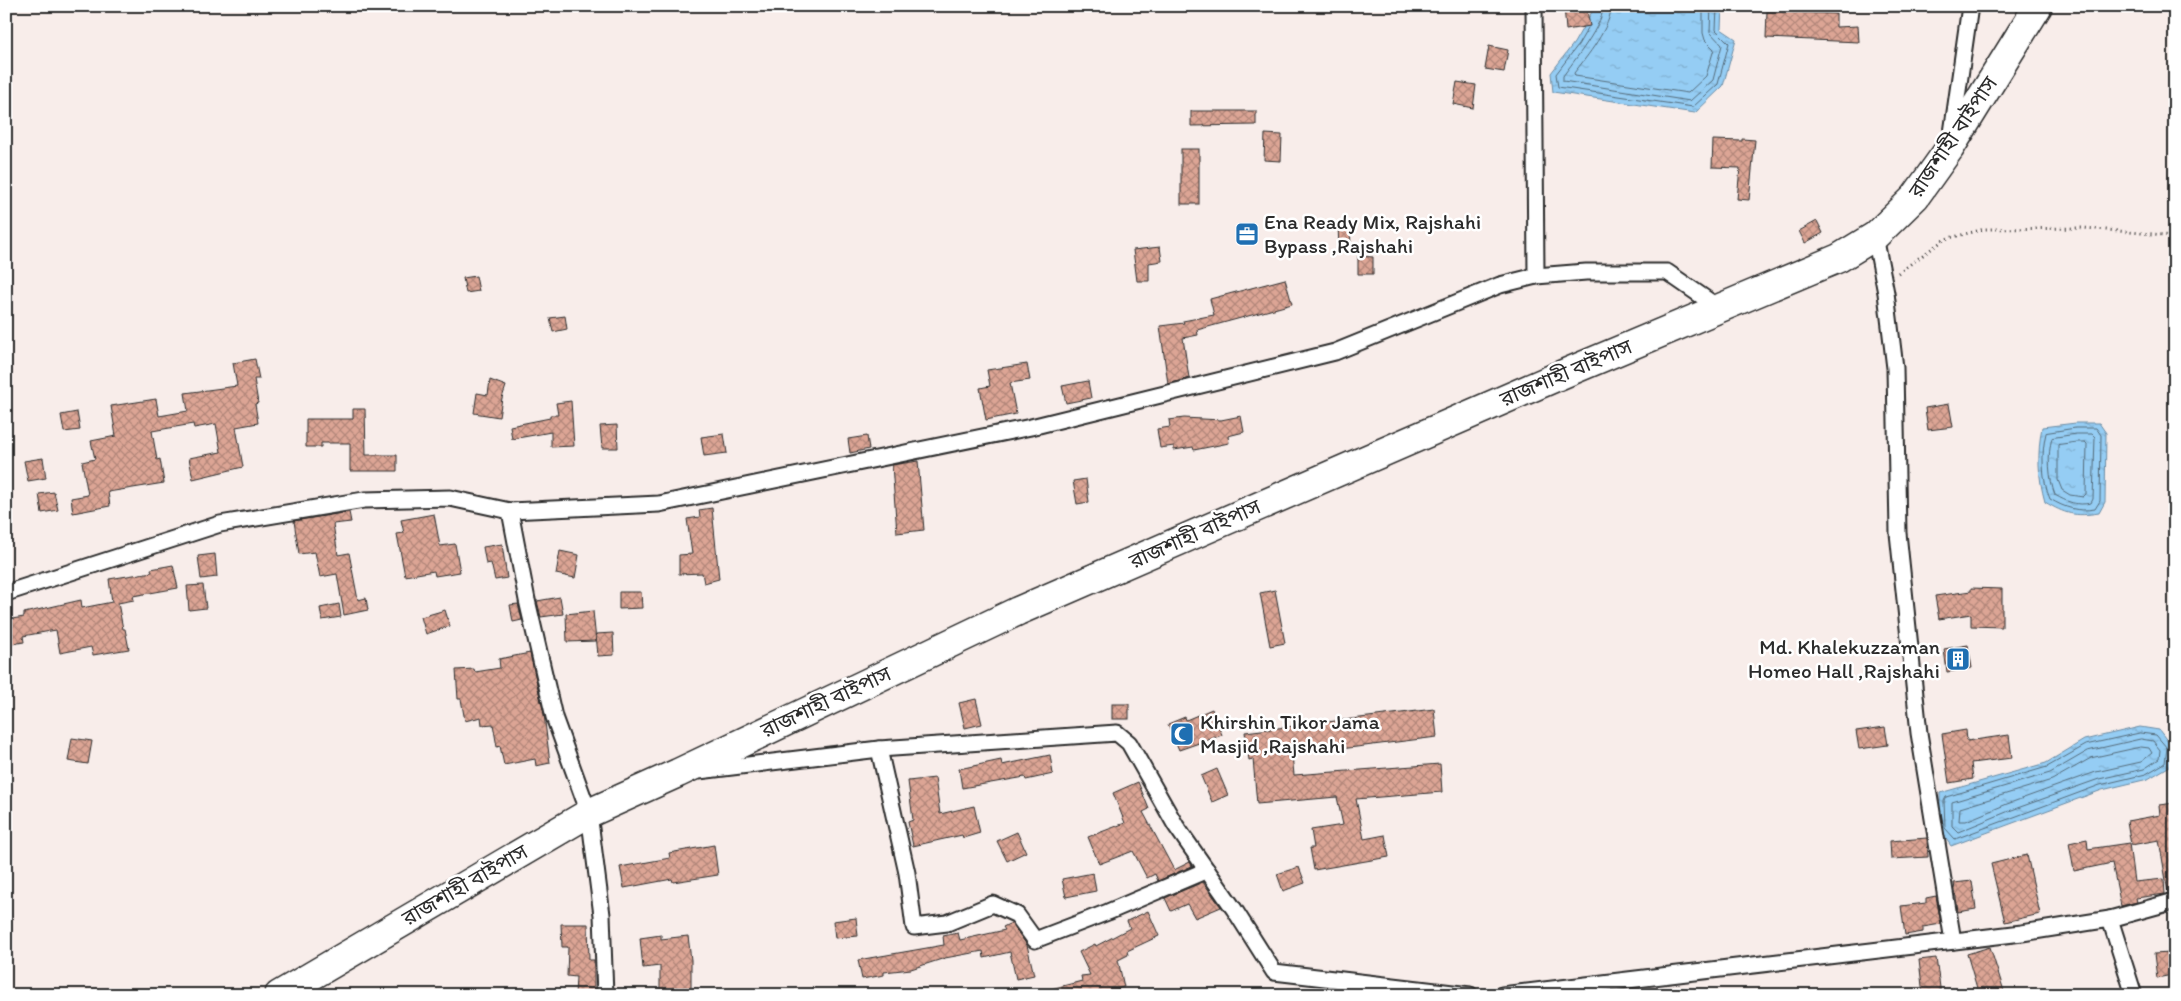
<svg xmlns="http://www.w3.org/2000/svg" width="2181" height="1001" font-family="Itim,'Noto Sans Bengali',sans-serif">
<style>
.water{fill:url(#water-ripples);stroke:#6b8ca4}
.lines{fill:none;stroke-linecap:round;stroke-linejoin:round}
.shore{stroke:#556c7b;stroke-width:1}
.building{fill:url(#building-cross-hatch);stroke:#2b2b2b}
.street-casing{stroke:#2b2b2b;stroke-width:19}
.highway-casing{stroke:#2b2b2b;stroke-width:31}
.path{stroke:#2b2b2b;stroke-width:3;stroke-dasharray:1 4;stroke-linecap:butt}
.street{stroke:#fff;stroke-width:15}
.highway{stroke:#fff;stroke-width:28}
.labels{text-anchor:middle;stroke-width:5;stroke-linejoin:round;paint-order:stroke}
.street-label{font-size:21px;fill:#2b2b2b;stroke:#fff}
.poi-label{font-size:21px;fill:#2b2b2b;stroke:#fff;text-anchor:start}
</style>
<defs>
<pattern id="water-ripples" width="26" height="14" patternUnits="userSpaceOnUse" patternTransform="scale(1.25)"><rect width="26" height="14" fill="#95cdf4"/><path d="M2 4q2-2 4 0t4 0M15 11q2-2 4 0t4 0" fill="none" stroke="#81b0d1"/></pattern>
<pattern id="building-cross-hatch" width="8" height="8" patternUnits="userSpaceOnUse" patternTransform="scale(1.25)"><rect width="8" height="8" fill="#dca595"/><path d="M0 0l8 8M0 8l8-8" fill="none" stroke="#b3877a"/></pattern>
</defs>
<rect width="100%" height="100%" fill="#f8edea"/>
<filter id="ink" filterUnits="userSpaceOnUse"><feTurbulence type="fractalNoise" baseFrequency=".02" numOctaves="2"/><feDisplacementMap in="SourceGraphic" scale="10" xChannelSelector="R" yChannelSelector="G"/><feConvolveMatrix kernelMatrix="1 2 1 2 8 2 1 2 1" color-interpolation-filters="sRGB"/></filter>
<g filter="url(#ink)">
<g class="water">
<polygon points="1591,6 1722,6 1721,29 1736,39 1723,86 1695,113 1553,92 1551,73 1574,43 1593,10"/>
<path d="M 2076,423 L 2099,423 L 2106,433 L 2105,502 L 2099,513 C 2075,517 2065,514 2045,502 C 2038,477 2037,453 2042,427 Z"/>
<polygon points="2140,727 2159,730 2172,747 2170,766 2148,779 2102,790 1951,846 1940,830 1940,793 2046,763 2084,740"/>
</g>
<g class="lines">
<g class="shore">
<path d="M 1603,6 C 1605,23 1573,62 1563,76 L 1563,81 L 1690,101 L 1713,80 L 1722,45 L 1710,32 L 1711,6"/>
<path d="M 1611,6 C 1612,26 1586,58 1574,73 L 1575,76 L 1688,93 L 1706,76 L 1714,49 L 1705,40 L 1703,33 L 1703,6"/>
<polyline points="1588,28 1578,45 1556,74 1558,87 1693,107 1718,84 1729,43 1716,30 1717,6"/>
<path d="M 2076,428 L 2096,428 L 2101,435 L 2100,501 L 2095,509 C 2078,512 2065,508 2050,499 C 2042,480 2041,453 2046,433 Z"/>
<path d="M 2077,434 L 2092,434 L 2095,437 L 2093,499 L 2091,503 C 2077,506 2067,502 2055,495 C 2049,479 2047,455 2052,438 Z"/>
<polygon points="2077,442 2085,442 2087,444 2086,494 2083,497 2070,495 2062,490 2058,480 2058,445"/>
<polygon points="2140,733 2156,735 2167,748 2165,763 2146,774 2100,785 1955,839 1945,828 1944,801 1946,797 2047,767 2086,745"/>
<polygon points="2141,739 2153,741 2160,750 2159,759 2144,769 2099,779 2009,811 1958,832 1952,826 1952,802 2050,773 2088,751"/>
<polygon points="2141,747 2149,748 2152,753 2141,762 2096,772 2007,804 1966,821 1959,821 1960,808 2052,780 2091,758"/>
</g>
</g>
<g class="building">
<polygon points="1564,6 1586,6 1590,26 1566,30"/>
<polygon points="1767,11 1836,14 1836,27 1858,26 1859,42 1766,38"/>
<polygon points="1489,46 1508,50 1504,72 1485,69"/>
<polygon points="1457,82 1476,85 1473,108 1453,104"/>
<polygon points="1191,111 1256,111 1256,125 1191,126"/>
<polygon points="1265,134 1282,135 1281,161 1264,160"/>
<polygon points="1742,139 1755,140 1749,200 1737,199 1740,168 1712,167 1713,140 1742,141"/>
<rect x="1181" y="149" width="18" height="55"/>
<polygon points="1817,221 1823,233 1805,243 1799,231"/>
<polygon points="1338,224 1350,224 1351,249 1339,250"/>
<polygon points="1160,247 1162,261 1149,263 1149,281 1137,281 1133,250"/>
<polygon points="1358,256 1373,257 1373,274 1358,274"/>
<polygon points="476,276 479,291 466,293 463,278"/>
<polygon points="1285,279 1292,304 1197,330 1198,335 1183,338 1189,378 1168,384 1160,326 1184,323 1183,321 1214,315 1210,299"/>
<polygon points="565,316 567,329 553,332 550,318"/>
<polygon points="255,359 259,379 254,379 258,403 255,404 258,423 236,427 243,467 193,479 189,458 221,452 216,424 194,428 193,424 152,431 157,460 160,459 164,483 108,492 110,506 73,513 71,498 88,495 82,462 95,459 91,441 116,436 111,406 156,399 159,416 188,411 185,393 237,386 233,363"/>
<polygon points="1027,364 1030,380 1010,383 1016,414 986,420 980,388 990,386 987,370"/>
<polygon points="490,380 506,386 502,398 499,417 474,413 477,393 488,395"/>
<polygon points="1088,381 1091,398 1066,403 1062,386"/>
<polygon points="571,401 574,446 551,447 551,432 512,439 510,426 550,418 550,415 558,415 556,403"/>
<polygon points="1949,404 1953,427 1928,430 1925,408"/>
<polygon points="353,409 365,409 366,455 397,455 397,471 350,471 350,443 321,443 321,447 306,447 306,419 353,419"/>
<polygon points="77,412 80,430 64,432 61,415"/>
<polygon points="1241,416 1244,432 1228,436 1229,443 1194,450 1193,447 1174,450 1174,446 1160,448 1157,429 1170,427 1169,420 1184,418 1221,420"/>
<polygon points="617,425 618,448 602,448 600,426"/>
<polygon points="724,434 727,453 704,456 701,437"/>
<polygon points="867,436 869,449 850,453 848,439"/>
<polygon points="43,458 46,478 28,481 24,461"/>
<polygon points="918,461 924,530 897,533 892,465"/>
<polygon points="1086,479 1089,502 1077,504 1073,481"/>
<polygon points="54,492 58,510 42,513 39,494"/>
<polygon points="712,508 719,579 704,583 702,573 679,574 679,555 692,554 687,519 700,517 699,510"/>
<polygon points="349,512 351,522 333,524 338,555 349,553 358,600 366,598 368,610 344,615 337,574 320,577 315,552 299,554 294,521"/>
<polygon points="434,514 440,546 455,544 460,572 435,576 434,571 405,576 397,534 404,533 401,520"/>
<polygon points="502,544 507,578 495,580 491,563 486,564 483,547"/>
<polygon points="560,551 579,555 575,578 556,574"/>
<polygon points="215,554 217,577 201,579 198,556"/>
<polygon points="173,565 178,588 133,596 134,600 118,603 123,629 125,629 129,649 93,655 91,647 60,653 56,630 23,636 24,642 6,645 6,620 24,617 24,613 81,600 82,608 112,602 109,579 152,572 151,569"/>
<polygon points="203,585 206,608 189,610 187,586"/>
<polygon points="1971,588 2002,589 2002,627 1971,626 1971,614 1939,619 1935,596 1971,591"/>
<polygon points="1275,590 1285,643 1270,646 1260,593"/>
<polygon points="619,592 641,592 642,608 619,609"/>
<polygon points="560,597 563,614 541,617 537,601"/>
<polygon points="339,604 341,617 322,620 320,608"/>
<polygon points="518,604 522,620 513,622 510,605"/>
<polygon points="445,610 450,626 426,634 421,617"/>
<polygon points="593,611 596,641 567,642 566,614"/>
<polygon points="613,633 614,655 598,656 596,634"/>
<polygon points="1968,645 1972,668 1947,672 1944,649"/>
<polygon points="530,653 544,714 550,763 536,766 535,759 504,765 500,746 497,747 493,724 482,725 481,717 465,721 461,699 458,699 456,670 474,669 475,672 500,668 499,659"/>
<polygon points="976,699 982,724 965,728 959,703"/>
<rect x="1112" y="704" width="17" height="15"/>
<polygon points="1212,709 1222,735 1179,750 1168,724 1185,717 1186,720"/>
<polygon points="1434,709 1437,737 1292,755 1294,775 1440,764 1442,792 1356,799 1364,839 1385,835 1389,857 1314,870 1310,848 1314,848 1311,830 1343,825 1337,797 1257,804 1253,759 1249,760 1245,732"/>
<polygon points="1885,727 1888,745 1859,749 1856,731"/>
<polygon points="1966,730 1967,741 2009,735 2012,758 1971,763 1973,779 1949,783 1942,734"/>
<polygon points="72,738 92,741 88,764 68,761"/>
<polygon points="1050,755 1053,774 1026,780 1025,777 962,788 959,769 1001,760 1002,765"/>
<polygon points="1217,769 1228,795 1212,802 1201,776"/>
<polygon points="935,778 940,814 974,806 980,833 963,838 962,835 913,846 908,822 913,820 908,781"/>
<polygon points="1138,782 1149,809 1143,812 1174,870 1190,862 1192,866 1158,881 1155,874 1147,878 1133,851 1099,864 1088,837 1125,823 1113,793"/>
<polygon points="2175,803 2175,892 2168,892 2159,840 2131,845 2127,821 2160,815 2159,805"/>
<polygon points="1017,832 1026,852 1007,861 997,841"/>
<polygon points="1927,838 1928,857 1891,859 1890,841"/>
<polygon points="2087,839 2088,849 2129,843 2134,882 2164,879 2165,894 2136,898 2137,902 2121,906 2112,863 2074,871 2069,843"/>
<polygon points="714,845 718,875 673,882 672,879 624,888 620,867 670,858 669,853"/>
<polygon points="2027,855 2040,914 2005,922 1991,864"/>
<polygon points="1299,867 1305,883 1283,891 1277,874"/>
<polygon points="1093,873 1096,891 1066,897 1062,879"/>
<polygon points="1972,881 1976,909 1958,912 1954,883"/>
<polygon points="1203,882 1221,907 1195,918 1187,904 1171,911 1165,898"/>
<polygon points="1936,896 1941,924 1923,927 1923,932 1905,935 1901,906 1926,903 1926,898"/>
<polygon points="1148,911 1159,936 1127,951 1128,955 1118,960 1124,987 1098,993 1099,995 1047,995 1047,990 1082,981 1081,976 1090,975 1079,952 1095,944 1096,946 1130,928 1127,921"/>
<polygon points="856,918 858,936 835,938 833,921"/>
<polygon points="1011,923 1027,945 1034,975 1016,979 1010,952 984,958 983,951 945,958 911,969 884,972 884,975 862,979 858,960 944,945 943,936 958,933 960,940 1005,930 1003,927"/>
<polygon points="561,924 588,924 589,960 594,960 594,995 575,995 576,977 567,976 568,947 562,947"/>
<polygon points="661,935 661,939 688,936 691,960 691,995 660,995 660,966 643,968 640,938"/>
<polygon points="1990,947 2004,991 1991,995 1979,995 1967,954"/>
<polygon points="2169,953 2172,975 2157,978 2154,954"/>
<polygon points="1936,958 1941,995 1923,995 1919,960"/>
</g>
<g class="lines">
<g class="street-casing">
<g id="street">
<polyline points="1534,6 1536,276"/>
<polyline points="1952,133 1970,6"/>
<polyline points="1875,236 1886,293 1895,368 1898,533 1919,733 1953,941"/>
<polyline points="510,511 659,504 1031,427 1335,352 1500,285 1536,276 1586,272 1667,272 1719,308"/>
<polyline points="6,593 220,524 364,500 450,498 510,511 527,600 554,717 589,813 602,915 605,995"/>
<polyline points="879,749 907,873 914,927 947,923 993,904 1017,915 1035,940 1108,912 1207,870"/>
<polyline points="699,771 879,749 1117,733 1129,743 1176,826 1234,909 1274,972 1470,995"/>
<polyline points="2110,919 2175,901"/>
<polyline points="1502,995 2022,933 2110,919 2134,995"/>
</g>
</g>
<g class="highway-casing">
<polyline id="highway" points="279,995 589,813 678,773 1018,611 1563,374 1839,258 1875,236 1915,197 1950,148 2038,6"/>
</g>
<polyline class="path" points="1898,273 1945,239 1985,229 2084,228 2175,236"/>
<use href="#street" class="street"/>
<use href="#highway" class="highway"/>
</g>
</g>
<defs>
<g id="office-square" transform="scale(1.25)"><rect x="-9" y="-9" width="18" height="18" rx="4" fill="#1f6fb2" stroke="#fff"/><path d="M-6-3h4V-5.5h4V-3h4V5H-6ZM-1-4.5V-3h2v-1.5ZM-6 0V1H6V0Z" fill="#fff"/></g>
<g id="building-square" transform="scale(1.25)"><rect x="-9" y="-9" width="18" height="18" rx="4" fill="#1f6fb2" stroke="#fff"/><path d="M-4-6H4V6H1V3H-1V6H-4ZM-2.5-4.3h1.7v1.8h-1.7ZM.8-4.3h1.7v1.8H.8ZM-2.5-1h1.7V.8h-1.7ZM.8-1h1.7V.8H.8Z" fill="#fff"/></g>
<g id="mosque-square" transform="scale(1.25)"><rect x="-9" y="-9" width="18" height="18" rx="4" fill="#1f6fb2" stroke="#fff"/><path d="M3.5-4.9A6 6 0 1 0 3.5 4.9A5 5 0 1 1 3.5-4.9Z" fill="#fff"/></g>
</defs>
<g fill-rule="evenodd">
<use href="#office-square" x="1247" y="234"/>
<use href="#building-square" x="1958" y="659"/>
<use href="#mosque-square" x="1182" y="734"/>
</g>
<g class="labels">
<g class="street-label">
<text transform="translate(1953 137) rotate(-56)" y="7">রাজশাহী বাইপাস</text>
<text transform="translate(1566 373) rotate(-23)" y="7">রাজশাহী বাইপাস</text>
<text transform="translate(1195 534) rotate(-24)" y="7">রাজশাহী বাইপাস</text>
<text transform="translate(826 702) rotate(-25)" y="7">রাজশাহী বাইপাস</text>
<text transform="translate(465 885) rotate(-30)" y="7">রাজশাহী বাইপাস</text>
</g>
<g class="poi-label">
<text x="1264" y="229">Ena Ready Mix, Rajshahi<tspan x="1264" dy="24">Bypass ,Rajshahi</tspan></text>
<text x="1940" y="654" text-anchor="end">Md. Khalekuzzaman<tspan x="1940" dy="24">Homeo Hall ,Rajshahi</tspan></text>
<text x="1200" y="729">Khirshin Tikor Jama<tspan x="1200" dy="24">Masjid ,Rajshahi</tspan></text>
</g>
</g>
<rect width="2181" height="1001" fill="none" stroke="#fff" stroke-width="25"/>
<rect x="12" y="12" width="2156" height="976" fill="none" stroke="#2b2b2b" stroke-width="2" filter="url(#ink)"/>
</svg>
